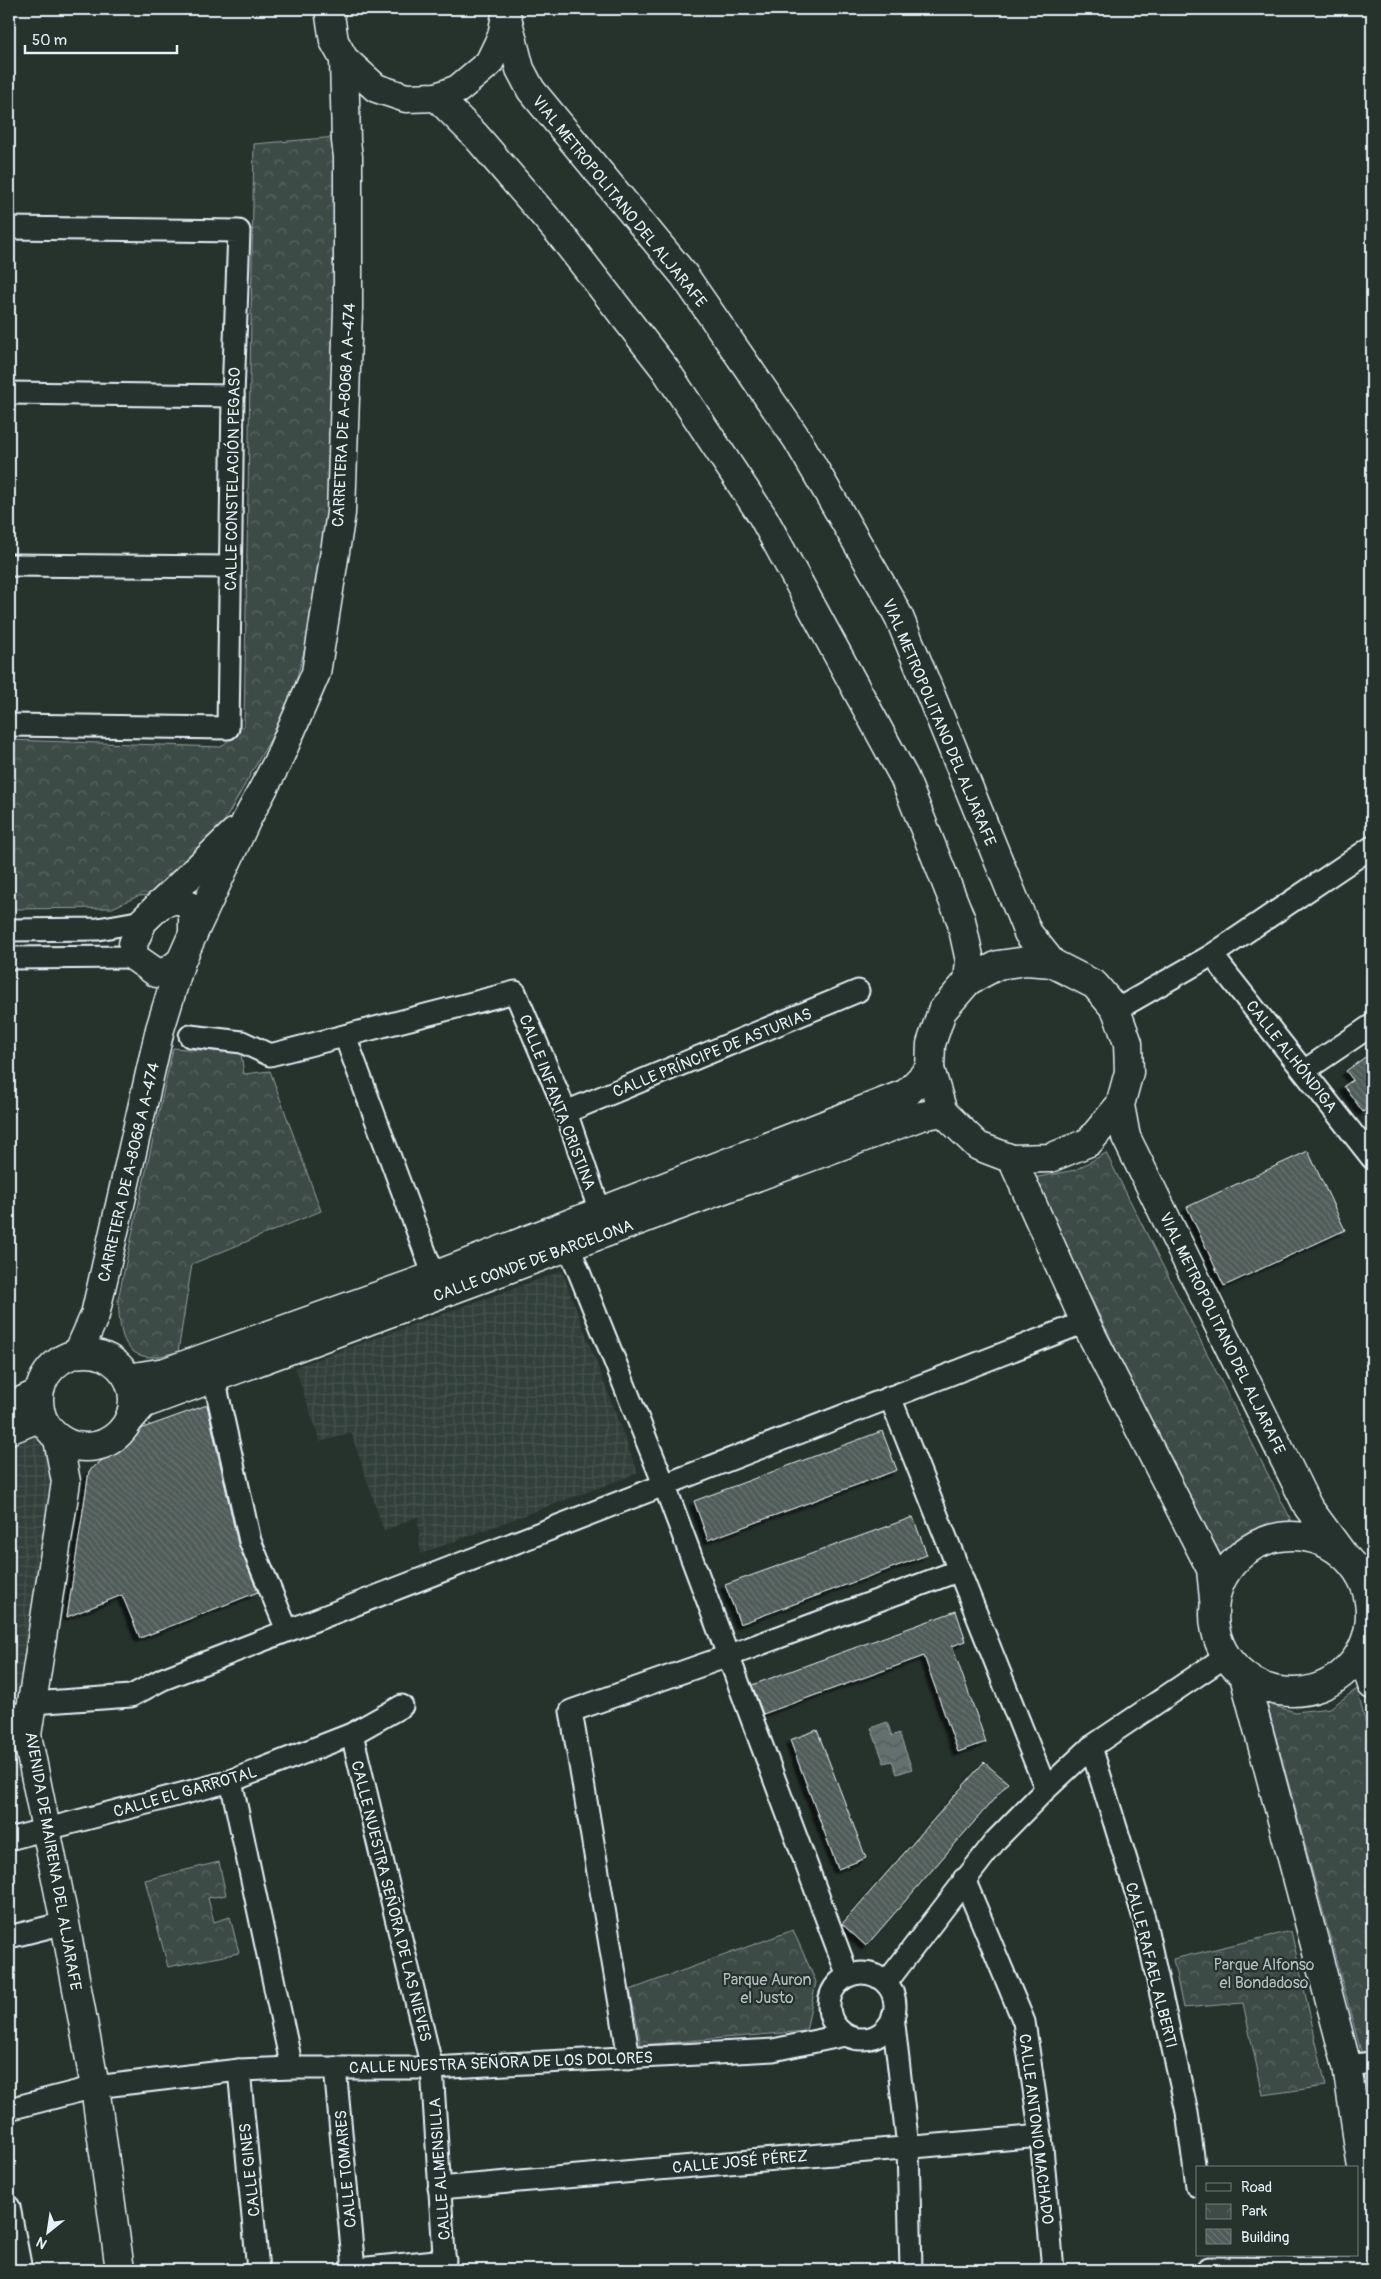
<svg xmlns="http://www.w3.org/2000/svg" width="1381" height="2279" font-family="Pangolin,sans-serif">
<style>
.industrial{fill:url(#industrial-grid)}
.park{fill:url(#park-crowns);stroke:#939ea0}
.water{fill:url(#water-waves);stroke:#98a3a5}
.building{fill:url(#building-back-hatch);stroke:#e8f1f8;filter:url(#shadow)}
.lines{fill:none;stroke-linecap:round;stroke-linejoin:round}
.street-casing{stroke:#e8f1f8;stroke-width:25}
.secondary-casing{stroke:#e8f1f8;stroke-width:31}
.street{stroke:#26332d;stroke-width:21}
.secondary{stroke:#26332d;stroke-width:28}
.labels{text-anchor:middle;stroke-width:4.5;stroke-linejoin:round;paint-order:stroke}
.street-label{font-size:16px;fill:#e8f1f8;stroke:#26332d}
.park-label{font-size:16px;fill:#b5bfc3;stroke:#26332d}
</style>
<defs>
<pattern id="industrial-grid" width="8" height="8" patternUnits="userSpaceOnUse" patternTransform="scale(1.25)"><rect width="8" height="8" fill="#333f3a"/><path d="M0 4h8M4 0v8" fill="none" stroke="#47524e"/></pattern>
<pattern id="park-crowns" width="20" height="18" patternUnits="userSpaceOnUse" patternTransform="scale(1.25)"><rect width="20" height="18" fill="#3e4b47"/><path d="M2 6a3 3 0 1 1 6 0M12 15a3 3 0 1 1 6 0" fill="none" stroke="#5a6562"/></pattern>
<pattern id="water-waves" width="16" height="10" patternUnits="userSpaceOnUse" patternTransform="scale(1.25)"><rect width="16" height="10" fill="#636f6d"/><path d="M0 5q4-4 8 0t8 0" fill="none" stroke="#535a5a"/></pattern>
<pattern id="building-back-hatch" width="6" height="6" patternUnits="userSpaceOnUse" patternTransform="scale(1.25)"><rect width="6" height="6" fill="#505c59"/><path d="M-1 5l2 2M0 0l6 6M5-1l2 2" fill="none" stroke="#697472"/></pattern>
<filter id="shadow"><feDropShadow dx="-4.5" dy="4.5" stdDeviation="1" flood-color="#0009"/></filter>
</defs>
<rect width="100%" height="100%" fill="#26332d"/>
<filter id="ink" filterUnits="userSpaceOnUse"><feTurbulence type="fractalNoise" baseFrequency=".02" numOctaves="2"/><feDisplacementMap in="SourceGraphic" scale="10" xChannelSelector="R" yChannelSelector="G"/><feConvolveMatrix kernelMatrix="1 2 1 2 8 2 1 2 1" color-interpolation-filters="sRGB"/></filter>
<g filter="url(#ink)">
<g class="industrial">
<polygon points="562,1271 638,1473 420,1554 418,1516 384,1531 351,1433 320,1442 295,1367"/>
<polygon points="41,1417 58,1439 35,1773 9,1779 9,1430"/>
</g>
<g class="park">
<polygon points="337,137 336,438 322,586 289,706 184,893 138,896 112,908 9,909 9,740 221,747 244,726 254,144"/>
<path d="M 173,1048 L 241,1053 L 244,1074 L 270,1071 L 321,1211 L 192,1264 L 178,1352 C 168,1354 152,1359 143,1356 C 118,1350 120,1319 118,1299 Z"/>
<polygon points="1106,1153 1291,1520 1216,1556 1033,1178 1075,1170"/>
<polygon points="1357,1689 1372,1748 1372,2050 1361,2052 1267,1704 1295,1712 1330,1708"/>
<polygon points="219,1862 226,1895 208,1898 214,1922 230,1917 239,1953 168,1967 145,1880"/>
<polygon points="793,1930 816,1982 806,2031 641,2045 630,1990"/>
<polygon points="1291,1931 1326,2086 1263,2095 1243,2003 1183,2008 1173,1959"/>
<polygon points="1372,2078 1372,2157 1361,2079"/>
</g>
<polygon class="water" points="887,1722 892,1736 899,1733 912,1769 897,1774 892,1761 884,1763 871,1728"/>
<g class="building">
<polygon points="1372,1052 1372,1105 1363,1112 1344,1086 1353,1080 1346,1071"/>
<polygon points="1308,1151 1345,1230 1224,1286 1187,1207"/>
<polygon points="207,1405 238,1544 258,1592 140,1638 122,1595 67,1617 89,1471 106,1457 123,1450 143,1428"/>
<polygon points="882,1431 897,1470 708,1540 694,1501"/>
<polygon points="913,1517 927,1555 740,1624 725,1585"/>
<polygon points="956,1611 966,1641 952,1646 986,1742 958,1752 924,1656 763,1714 752,1685"/>
<polygon points="817,1730 866,1858 838,1869 790,1740"/>
<polygon points="984,1762 1008,1783 866,1946 842,1924"/>
</g>
<g class="lines">
<g class="street-casing">
<g id="street">
<polyline points="9,228 239,231 233,396 228,728 9,725"/>
<polyline points="9,393 233,396"/>
<polyline points="9,565 230,567"/>
<polyline points="9,930 98,929 143,921"/>
<polyline points="1212,955 1372,1158"/>
<polyline points="9,958 134,957"/>
<polyline points="1116,1010 1212,955 1372,847"/>
<polyline points="190,1036 242,1042 270,1055 515,992 566,1112 600,1212"/>
<polyline points="345,1036 434,1276"/>
<polyline points="1304,1071 1372,1025"/>
<polyline points="566,1112 858,991"/>
<polyline points="569,1247 664,1484 848,1976"/>
<polyline points="214,1378 250,1541 287,1630"/>
<polyline points="890,1397 1046,1789"/>
<polyline points="1365,1582 1372,1578"/>
<polyline points="32,1703 131,1696 163,1679 1085,1322"/>
<polyline points="9,1715 31,1713"/>
<polyline points="352,1734 432,2068 445,2270"/>
<polyline points="1091,1747 1144,1918 1187,2112 1197,2186"/>
<polyline points="231,1781 292,2068"/>
<polyline points="9,1839 231,1781 352,1734 402,1706"/>
<polyline points="964,1879 1024,2022 1041,2136 1053,2270"/>
<polyline points="9,1937 65,1923"/>
<circle cx="862" cy="2006" r="33"/>
<polyline points="886,1983 996,1840 1046,1789 1091,1747 1226,1656"/>
<polyline points="893,2016 908,2147 911,2270"/>
<polyline points="629,2058 571,1711 728,1656 960,1570"/>
<polyline points="1347,2066 1372,2063"/>
<polyline points="335,2068 354,2270"/>
<polyline points="239,2070 258,2270"/>
<polyline points="9,2109 95,2087 239,2070 292,2068 432,2068 773,2050 845,2035"/>
<polyline points="439,2188 1041,2136"/>
<polyline points="9,2207 21,2270"/>
<polyline points="1209,2268 1364,2269"/>
<polyline points="349,2270 445,2260"/>
</g>
</g>
<g class="secondary-casing">
<g id="secondary">
<polyline points="329,9 334,41 344,59 376,88 406,98 437,97 458,89 489,63 502,36 506,15"/>
<polyline points="506,14 520,69 531,90 684,275 797,439 888,596 899,617 1028,933 1052,963"/>
<polyline points="437,97 476,136 561,235 665,369 763,517 904,777 961,920 970,961 968,981"/>
<polyline points="193,934 246,821 277,763 316,673 341,513 348,310 348,157 346,141 344,59"/>
<polyline points="181,961 168,971 157,973 134,957 133,944 143,921 234,833"/>
<polyline points="1120,1105 1089,1142 1050,1158 1012,1159 978,1146 943,1112 930,1069 931,1044 942,1011 968,981 998,965 1026,961 1052,963 1095,985 1116,1010 1128,1043 1129,1072 1120,1105 1126,1137 1308,1507 1342,1553"/>
<polyline points="1012,1159 1085,1322 1211,1569 1214,1599"/>
<circle cx="86" cy="1400" r="47"/>
<polyline points="78,1353 95,1315 160,1029 181,961 193,934 193,909 178,898 159,905"/>
<polyline points="128,1378 165,1372 434,1276 907,1093 930,1069"/>
<polyline points="9,1407 38,1393"/>
<polyline points="130,1419 143,1404 921,1116 943,1112"/>
<polyline points="9,1430 41,1417"/>
<polyline points="58,1439 66,1482 27,1735 65,1923 95,2087 120,2270"/>
<circle cx="1292" cy="1614" r="78"/>
<polyline points="1359,1657 1369,1675 1372,1685"/>
<polyline points="1244,1676 1347,2066 1363,2175 1364,2270"/>
</g>
</g>
<use href="#street" class="street"/>
<use href="#secondary" class="secondary"/>
</g>
</g>
<g class="labels">
<g class="street-label">
<text transform="translate(620 201) rotate(51)" y="6">VIAL METROPOLITANO DEL ALJARAFE</text>
<text transform="translate(343 415) rotate(-87)" y="6">CARRETERA DE A-8068 A A-474</text>
<text transform="translate(232 479) rotate(-89)" y="6">CALLE CONSTELACIÓN PEGASO</text>
<text transform="translate(940 722) rotate(67)" y="6">VIAL METROPOLITANO DEL ALJARAFE</text>
<text transform="translate(712 1052) rotate(-22)" y="6">CALLE PRÍNCIPE DE ASTURIAS</text>
<text transform="translate(1292 1056) rotate(52)" y="6">CALLE ALHÓNDIGA</text>
<text transform="translate(558 1102) rotate(69)" y="6">CALLE INFANTA CRISTINA</text>
<text transform="translate(128 1172) rotate(-77)" y="6">CARRETERA DE A-8068 A A-474</text>
<text transform="translate(533 1260) rotate(-20)" y="6">CALLE CONDE DE BARCELONA</text>
<text transform="translate(1223 1333) rotate(64)" y="6">VIAL METROPOLITANO DEL ALJARAFE</text>
<text transform="translate(185 1791) rotate(-16)" y="6">CALLE EL GARROTAL</text>
<text transform="translate(54 1861) rotate(80)" y="6">AVENIDA DE MAIRENA DEL ALJARAFE</text>
<text transform="translate(392 1901) rotate(76)" y="6">CALLE NUESTRA SEÑORA DE LAS NIEVES</text>
<text transform="translate(1152 1965) rotate(76)" y="6">CALLE RAFAEL ALBERTI</text>
<text transform="translate(501 2062) rotate(-2)" y="6">CALLE NUESTRA SEÑORA DE LOS DOLORES</text>
<text transform="translate(1037 2129) rotate(83)" y="6">CALLE ANTONIO MACHADO</text>
<text transform="translate(740 2161) rotate(-5)" y="6">CALLE JOSÉ PÉREZ</text>
<text transform="translate(345 2169) rotate(-95)" y="6">CALLE TOMARES</text>
<text transform="translate(439 2169) rotate(-94)" y="6">CALLE ALMENSILLA</text>
<text transform="translate(249 2170) rotate(-96)" y="6">CALLE GINES</text>
</g>
<g class="park-label">
<text x="1264" y="1970">Parque Alfonso<tspan x="1264" dy="18">el Bondadoso</tspan></text>
<text x="767" y="1985">Parque Auron<tspan x="767" dy="18">el Justo</tspan></text>
</g>
</g>
<rect width="1381" height="2279" fill="none" stroke="#26332d" stroke-width="30"/>
<rect x="15" y="15" width="1351" height="2249" fill="none" stroke="#e8f1f8" stroke-width="2" filter="url(#ink)"/>
<rect x="1196" y="2166" width="162" height="90" fill="#26332d" stroke="#747f7e"/>
<rect x="1206" y="2183" width="25" height="8" fill="#26332d" stroke="#747f7e"/>
<text x="1241" y="2192" font-size="15" fill="#e8f1f8">Road</text>
<rect x="1206" y="2204" width="25" height="15" fill="url(#park-crowns)" stroke="#747f7e"/>
<text x="1241" y="2216" font-size="15" fill="#e8f1f8">Park</text>
<rect x="1206" y="2229" width="25" height="15" fill="url(#building-back-hatch)" stroke="#747f7e"/>
<text x="1241" y="2242" font-size="15" fill="#e8f1f8">Building</text>
<g transform="translate(48 2232) rotate(210)" stroke="#26332d" stroke-width="4" paint-order="stroke">
<path d="M0-4L9 19L0 12L-9 19Z" fill="#e8f1f8"/>
<text y="-8" font-size="14" font-weight="bold" text-anchor="middle" fill="#e8f1f8">N</text>
</g>
<path d="M25 45v8h152v-8" fill="none" stroke="#e8f1f8" stroke-width="2.5"/>
<text x="32" y="45" font-size="15" fill="#e8f1f8" stroke="#26332d" stroke-width="4" paint-order="stroke">50 m</text>
</svg>
